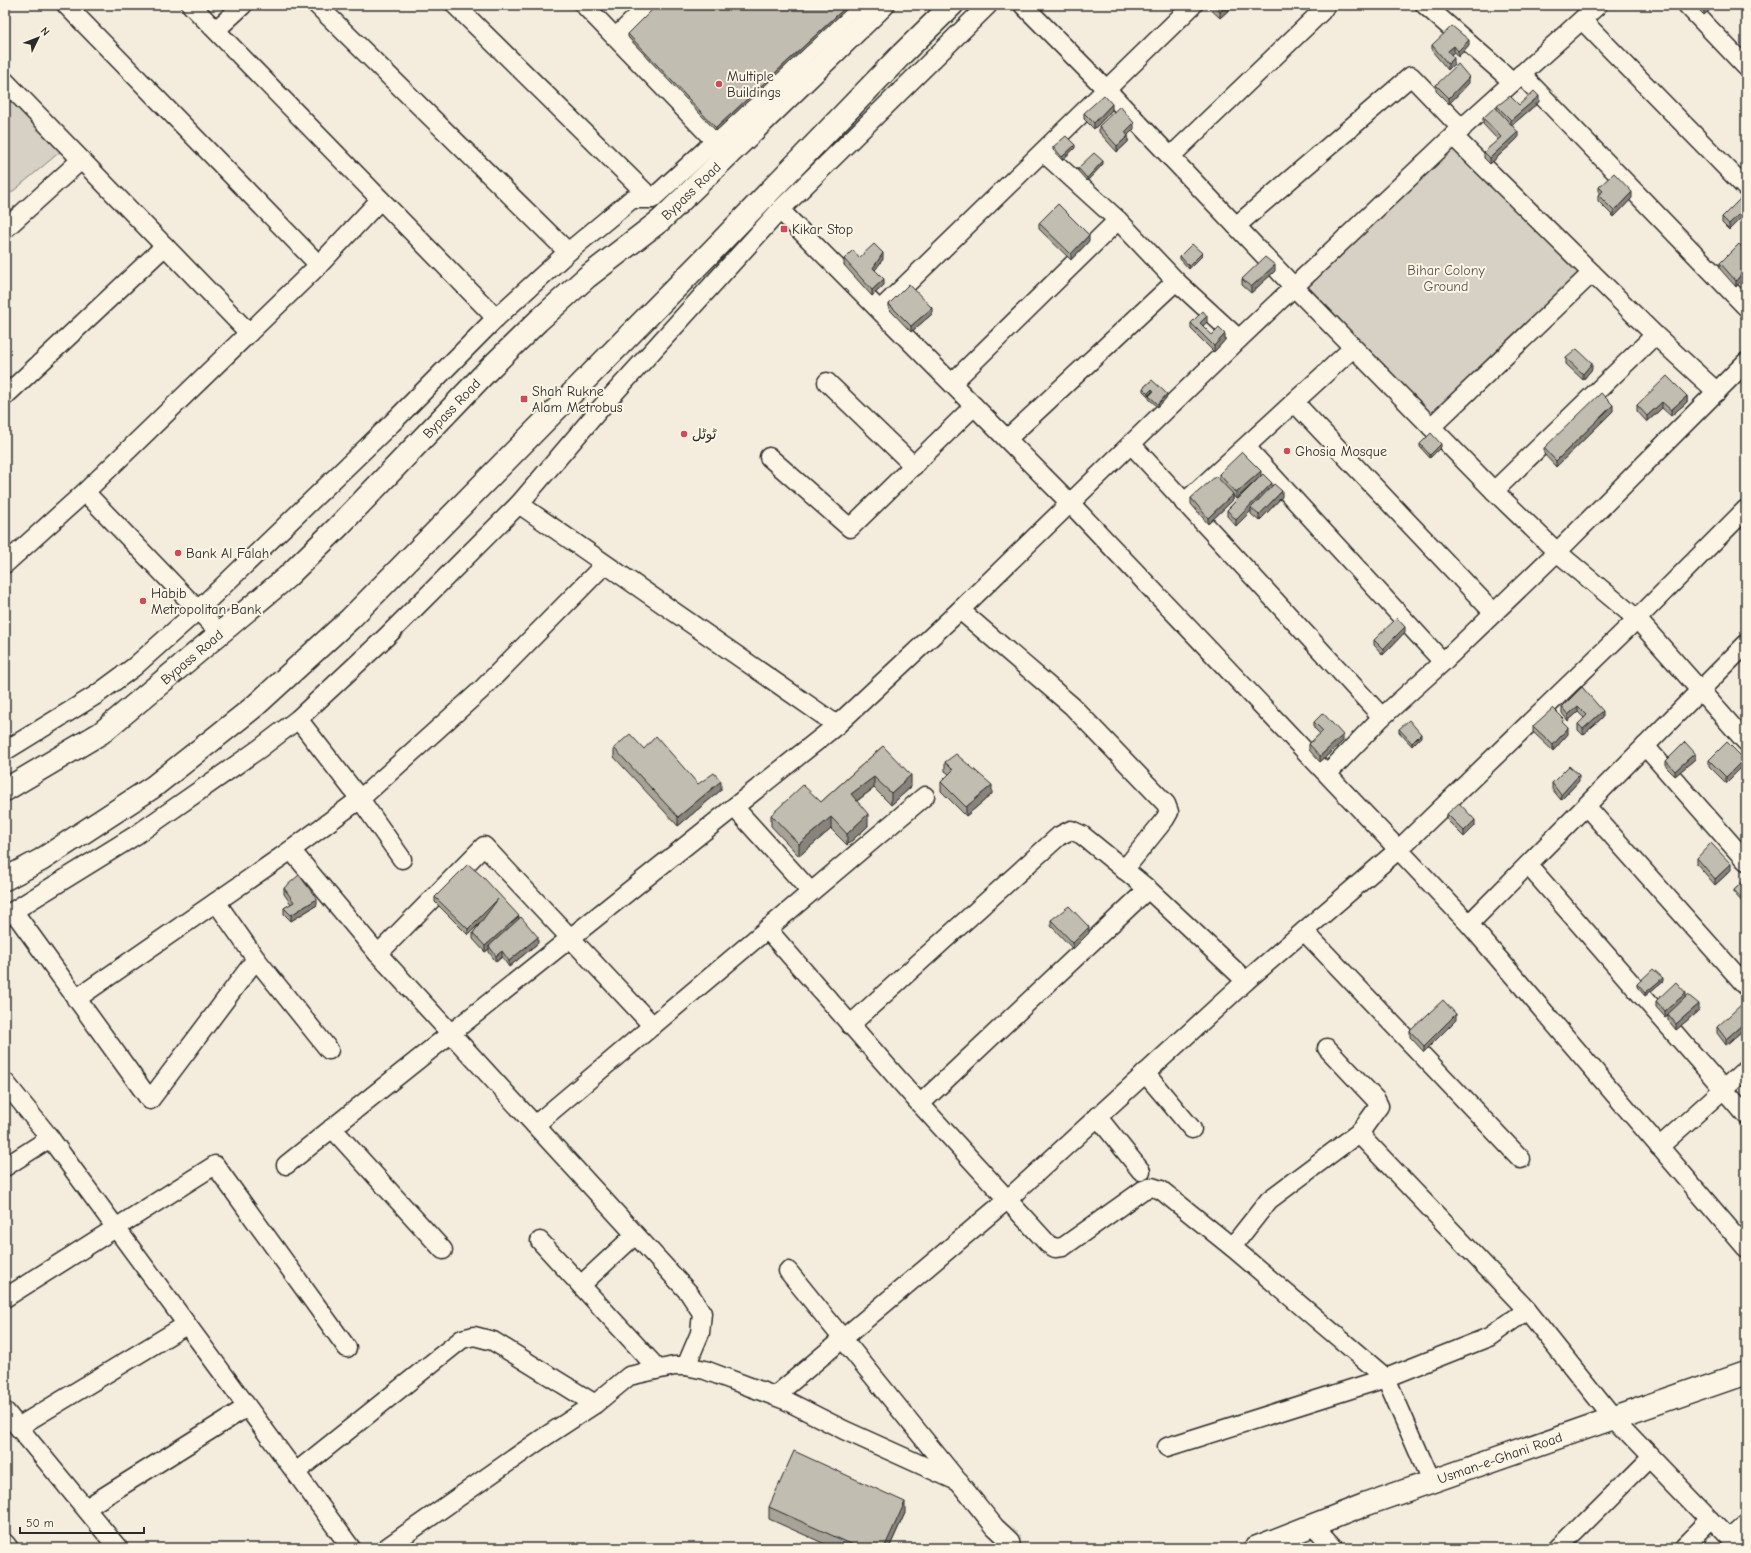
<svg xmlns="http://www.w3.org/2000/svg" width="1751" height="1553" font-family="'Comic Neue','Playpen Sans Arabic',sans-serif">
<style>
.green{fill:#d6d1c4;stroke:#807e78}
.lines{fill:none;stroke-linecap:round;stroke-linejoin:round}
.minor-casing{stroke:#2b2b2b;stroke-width:21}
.secondary-casing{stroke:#2b2b2b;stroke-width:25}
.primary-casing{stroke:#2b2b2b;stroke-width:25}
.minor{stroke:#fcf5e5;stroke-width:18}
.secondary{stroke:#fcf5e5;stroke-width:22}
.primary{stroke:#fcf5e5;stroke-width:22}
.wall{fill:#a7a398;stroke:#2b2b2b}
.shaded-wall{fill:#88847c;stroke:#2b2b2b}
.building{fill:#c2bdb1;stroke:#2b2b2b}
.poi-dot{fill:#d1495b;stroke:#fcf5e5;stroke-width:1.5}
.labels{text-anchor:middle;stroke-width:4;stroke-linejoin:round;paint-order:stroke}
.poi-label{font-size:14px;fill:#2b2b2b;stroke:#fcf5e5;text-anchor:start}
.street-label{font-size:14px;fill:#2b2b2b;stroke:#fcf5e5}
.park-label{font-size:14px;fill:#565451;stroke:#fcf5e5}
</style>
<rect width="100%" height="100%" fill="#f4edde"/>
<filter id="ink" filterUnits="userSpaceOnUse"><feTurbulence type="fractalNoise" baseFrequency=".025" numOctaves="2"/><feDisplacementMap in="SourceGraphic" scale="8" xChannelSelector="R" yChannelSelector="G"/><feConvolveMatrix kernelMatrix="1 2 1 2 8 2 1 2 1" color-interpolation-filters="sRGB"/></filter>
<g filter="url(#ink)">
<g class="green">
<polygon points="5,81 67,146 5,198"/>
<polygon points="1453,136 1591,271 1437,421 1304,282"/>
</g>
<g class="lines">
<g class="minor-casing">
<g id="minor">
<polyline points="66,5 319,265"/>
<polyline points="191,5 496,318"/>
<polyline points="317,5 568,252"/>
<polyline points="455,5 652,199"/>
<polyline points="584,5 715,141"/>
<polyline points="1023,5 1106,89 1295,288 1494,491 1557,552 1637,619 1746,742"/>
<polyline points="1425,5 1513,82"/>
<polyline points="1687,5 1746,67"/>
<polyline points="1582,20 1746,188"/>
<polyline points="216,30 243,5"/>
<polyline points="616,37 649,5"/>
<polyline points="1521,74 1746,307"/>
<polyline points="5,81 249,333"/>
<polyline points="1453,136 1655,335 1717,392"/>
<polyline points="1043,152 1118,220 1176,281 1239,339"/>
<polyline points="1170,157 1321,12 1326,5"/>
<polyline points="780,210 1070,503 1469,924 1746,1248"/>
<polyline points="1236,226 1411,76 1462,129"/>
<polyline points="5,229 81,160"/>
<polyline points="880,310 1193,5"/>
<polyline points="827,382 914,466"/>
<polyline points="952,383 1118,220"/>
<polyline points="5,396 165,246"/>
<polyline points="1294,402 1494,613"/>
<polyline points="1431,427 1592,273"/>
<polyline points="1007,439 1176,281"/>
<polyline points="1131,444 1382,717"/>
<polyline points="1246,447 1443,662"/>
<polyline points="769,457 850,528 974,406"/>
<polyline points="1494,491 1655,335"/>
<polyline points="85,492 220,633"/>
<polyline points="1184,503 1353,348"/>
<polyline points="519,504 837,725"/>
<polyline points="5,564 85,492 319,265 380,200"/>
<polyline points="960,610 1072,706 1166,804 1169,812 1165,819 1124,870"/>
<polyline points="298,719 360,799 402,859"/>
<polyline points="1645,746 1746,861"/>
<polyline points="5,751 96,695 134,667 198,610 392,423 496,318 568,252 632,199 652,199 715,141 855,5"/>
<polyline points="1328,773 1382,717 1443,662 1557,552 1746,362"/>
<polyline points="1586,806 1746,986"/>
<polyline points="734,807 811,892"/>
<polyline points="291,850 378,954 689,1293 702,1313 700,1333 686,1366"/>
<polyline points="1528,865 1746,1115"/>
<polyline points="216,902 256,959 329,1050"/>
<polyline points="14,912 150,1100 256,959"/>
<polyline points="5,916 136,835 259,749 298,719 386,637 519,504 599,410 780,210 988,5"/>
<polyline points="1469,924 1746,644"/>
<polyline points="767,929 920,1104 1048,1244 1055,1248 1063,1247 1143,1190 1152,1187 1161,1190 1232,1247 1386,1378 1431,1481"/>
<polyline points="1304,931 1521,1159"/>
<polyline points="378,954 484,846 653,1026"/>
<polyline points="76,999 291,850 360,799 481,690 604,565"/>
<polyline points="850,1025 1059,836 1071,830 1082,835 1148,889 1246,981"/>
<polyline points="1327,1048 1376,1100 1379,1106 1361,1131 1364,1139 1527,1310 1613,1418 1738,1548"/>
<polyline points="1145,1073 1192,1129"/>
<polyline points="5,1082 50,1138 351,1548"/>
<polyline points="920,1104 1148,889"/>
<polyline points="1097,1116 1141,1171"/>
<polyline points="535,1125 925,796"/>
<polyline points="332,1128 443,1250"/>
<polyline points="1659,1147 1746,1069"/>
<polyline points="286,1165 837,725 960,610 1239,339 1453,136 1598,5"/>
<polyline points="5,1167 50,1138"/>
<polyline points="540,1241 658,1369"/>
<polyline points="1232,1247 1269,1200 1361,1131"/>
<polyline points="788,1271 995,1527 1010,1541 1011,1548"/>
<polyline points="581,1285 635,1235"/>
<polyline points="5,1298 215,1165 347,1348"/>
<polyline points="775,1396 1008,1199 1246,981 1398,850 1637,619 1746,509"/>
<polyline points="5,1411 118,1548"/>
<polyline points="18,1427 186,1325"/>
<polyline points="1167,1447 1386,1378 1489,1337 1527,1310"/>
<polyline points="296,1472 462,1339 474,1336 493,1341 595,1404"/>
<polyline points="86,1508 247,1407"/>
<polyline points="1313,1525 1334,1548"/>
<polyline points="1728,1538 1746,1522"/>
<polyline points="5,1543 9,1548"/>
<polyline points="386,1548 540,1440 595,1404 629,1376 674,1366 686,1366 705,1370 785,1400 844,1430 959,1482"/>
<polyline points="1559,1548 1649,1458"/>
<polyline points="1683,1548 1711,1520"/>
</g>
</g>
<g class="secondary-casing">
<g id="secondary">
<path id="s1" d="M 1255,1548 L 1367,1504 L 1746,1372"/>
</g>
</g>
<g class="primary-casing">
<g id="primary">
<path id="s2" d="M 5,790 L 101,733 L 287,577 L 338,527 L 489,369 L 538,321 L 587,277 L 661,220 L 883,5"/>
<polyline points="5,879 41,860 153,787 255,706 350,619 715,248 902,54 952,5"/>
</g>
</g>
<use href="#minor" class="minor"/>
<use href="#secondary" class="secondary"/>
<use href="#primary" class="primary"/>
</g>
<g class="wall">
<polygon points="851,5 716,131 628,37 628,34"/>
<polygon points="1206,5 1234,5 1220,18"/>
<polygon points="1694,5 1715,5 1704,15"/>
<polygon points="1432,45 1469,45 1458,57 1454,52 1451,55 1454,64 1448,70 1432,51"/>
<polygon points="1469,83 1449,104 1436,91 1436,85"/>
<polygon points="1539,102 1512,125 1518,138 1490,164 1484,158 1484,152 1498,140 1483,124 1483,118 1497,109 1497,106 1519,105"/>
<polygon points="1112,110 1094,129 1084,119 1084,113"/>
<polygon points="1099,126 1134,129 1128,135 1128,142 1117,152 1099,132"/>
<polygon points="1053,147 1075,148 1062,160 1053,150"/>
<polygon points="1103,164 1087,181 1078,171 1078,168"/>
<polygon points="1599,187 1632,198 1614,217 1598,201 1598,195 1599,194"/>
<polygon points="1746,195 1746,216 1745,214 1729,230 1722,223 1722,217"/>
<polygon points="1039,223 1089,241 1071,260 1039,229"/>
<polygon points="1739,244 1736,287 1720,269 1720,263"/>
<polygon points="1180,256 1202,256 1189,269 1180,259"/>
<polygon points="859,258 883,259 875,270 884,285 872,296 844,265 844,259"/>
<polygon points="1275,271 1251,293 1242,285 1242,279"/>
<polygon points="889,304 932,314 911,332 889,309"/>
<polygon points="1207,322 1203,326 1212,335 1225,340 1214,352 1191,329 1191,323"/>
<polygon points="1566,358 1592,369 1583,380 1566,364"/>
<polygon points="1152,380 1167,397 1158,407 1149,399 1149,396 1152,393 1152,392 1148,396 1143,391 1143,388"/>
<polygon points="1687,396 1687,402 1671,416 1662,408 1647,422 1637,411 1637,405"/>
<polygon points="1613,411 1556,467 1544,454 1544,448"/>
<polygon points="1420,444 1441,447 1430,458 1420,447"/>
<polygon points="1219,474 1261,476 1272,486 1282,497 1259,521 1251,514 1251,511 1236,526 1227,516 1227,510 1252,484 1236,499 1233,495 1233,500 1208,524 1191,504 1191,498 1219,479"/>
<polygon points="1405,632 1383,655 1374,645 1374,640"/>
<polygon points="1582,687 1603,717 1583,735 1578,730 1578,724 1584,718 1578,712 1568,721 1562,713 1562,707"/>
<polygon points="1314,722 1343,741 1320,762 1309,750 1309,744 1320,734 1314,728"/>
<polygon points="1564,724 1568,734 1553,751 1533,732 1533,726"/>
<polygon points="1399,729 1421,737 1412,746 1399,732"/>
<polygon points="883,746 911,787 891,805 874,788 857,801 868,826 847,845 831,829 799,856 771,826 771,815 821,802"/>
<polygon points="614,748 644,749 698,784 721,790 678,826 614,757"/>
<polygon points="1695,759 1675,776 1666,767 1666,761"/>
<polygon points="1709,760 1744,765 1726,783 1709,766"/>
<polygon points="945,762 992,794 966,816 941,791 941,782 949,774 945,771"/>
<polygon points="1579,781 1561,800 1552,789 1552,783"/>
<polygon points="1447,814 1475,826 1464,837 1447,820"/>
<polygon points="1697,858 1731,870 1715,885 1697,864"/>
<polygon points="1746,879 1744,904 1734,893 1734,890"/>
<polygon points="284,888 317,905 291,921 284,914 284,908 291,904 284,894"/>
<polygon points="435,897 519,919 538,943 509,967 502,957 496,962 489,952 489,949 485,952 473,939 473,933 480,923 468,935 435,902"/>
<polygon points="1051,920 1089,933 1073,949 1051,926"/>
<polygon points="1663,981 1645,996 1637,987 1637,984"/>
<polygon points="1686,997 1699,1010 1676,1030 1668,1020 1668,1015 1665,1017 1656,1007 1656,1001"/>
<polygon points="1746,1008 1746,1034 1743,1030 1726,1045 1717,1033 1717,1027"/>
<polygon points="1456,1020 1424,1052 1410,1037 1410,1031"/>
<polygon points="769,1507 905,1513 889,1548 834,1548 769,1519"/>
</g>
<g class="shaded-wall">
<polygon points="848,5 851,5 716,131 716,128"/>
<polygon points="1227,5 1234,5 1220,18 1220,12"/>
<polygon points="1708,5 1715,5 1704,15 1704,9"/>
<polygon points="1469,40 1469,45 1458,57 1458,51"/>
<polygon points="1454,46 1454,52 1448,57 1448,51"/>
<polygon points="1454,58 1454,64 1448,70 1448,64"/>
<polygon points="1469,77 1469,83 1449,104 1449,98"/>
<polygon points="1539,96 1539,102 1511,126 1511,120"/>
<polygon points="1112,104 1112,110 1094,129 1094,123"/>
<polygon points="1134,123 1134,129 1125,138 1125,132"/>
<polygon points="1518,132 1518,138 1490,164 1490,158"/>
<polygon points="1128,136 1128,142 1117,152 1117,146"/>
<polygon points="1075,145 1075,148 1062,160 1062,157"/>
<polygon points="1103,161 1103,164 1087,181 1087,178"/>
<polygon points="1632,192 1632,198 1614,217 1614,211"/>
<polygon points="1745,208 1745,214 1729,230 1729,224"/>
<polygon points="1089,235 1089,241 1071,260 1071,254"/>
<polygon points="883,253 883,259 873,273 873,268"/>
<polygon points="1202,253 1202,256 1189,269 1189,266"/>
<polygon points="1275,265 1275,271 1251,293 1251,287"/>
<polygon points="1746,268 1746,274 1736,287 1736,281"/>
<polygon points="884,279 884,285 872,296 872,290"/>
<polygon points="932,308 932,314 911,332 911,326"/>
<polygon points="1207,316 1207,322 1200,329 1200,323"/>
<polygon points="1225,334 1225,340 1214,352 1214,346"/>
<polygon points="1592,363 1592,369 1583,380 1583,374"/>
<polygon points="1152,389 1152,392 1148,396 1148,393"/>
<polygon points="1167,394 1167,397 1158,407 1158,404"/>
<polygon points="1687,396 1687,402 1671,416 1671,410"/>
<polygon points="1662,402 1662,408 1647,422 1647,416"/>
<polygon points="1613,405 1613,411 1556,467 1556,461"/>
<polygon points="1441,444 1441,447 1430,458 1430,455"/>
<polygon points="1261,471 1261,476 1236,499 1236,493"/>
<polygon points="1272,483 1272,489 1251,508 1251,511 1236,526 1236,520"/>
<polygon points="1282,491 1282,497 1259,521 1259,515"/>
<polygon points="1233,494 1233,500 1208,524 1208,518"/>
<polygon points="1405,627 1405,632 1383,655 1383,649"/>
<polygon points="1578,706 1578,712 1568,721 1568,715"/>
<polygon points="1603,711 1603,717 1583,735 1583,729"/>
<polygon points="1568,728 1568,734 1553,751 1553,745"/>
<polygon points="1421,734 1421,737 1412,746 1412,743"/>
<polygon points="1343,735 1343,741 1320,762 1320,756"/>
<polygon points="1695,753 1695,759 1675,776 1675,771"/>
<polygon points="1744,759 1744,765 1726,783 1726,777"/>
<polygon points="911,775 911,787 891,805 891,793"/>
<polygon points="1579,775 1579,781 1561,800 1561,795"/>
<polygon points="874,777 874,788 851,805 851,794"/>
<polygon points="721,781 721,790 678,826 678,817"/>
<polygon points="992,785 992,794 966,816 966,807"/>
<polygon points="868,814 868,826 847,845 847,834"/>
<polygon points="831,817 831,829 799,856 799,844"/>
<polygon points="1475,820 1475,826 1464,837 1464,831"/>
<polygon points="1731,864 1731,870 1715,885 1715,879"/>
<polygon points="317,899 317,905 291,921 291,915"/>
<polygon points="498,899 498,905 468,935 468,929"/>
<polygon points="519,916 519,921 489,946 489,949 485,952 485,946"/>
<polygon points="1089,927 1089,933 1073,949 1073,943"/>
<polygon points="538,937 538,943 509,967 509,961"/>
<polygon points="502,951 502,957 496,962 496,956"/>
<polygon points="1663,978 1663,981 1645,996 1645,993"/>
<polygon points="1686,993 1686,999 1665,1017 1665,1011"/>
<polygon points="1699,1004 1699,1010 1676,1030 1676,1024"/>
<polygon points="1456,1014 1456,1020 1424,1052 1424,1046"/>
<polygon points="1743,1024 1743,1030 1726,1045 1726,1039"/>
<polygon points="905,1502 905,1513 889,1548 880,1548"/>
</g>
<g class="building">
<polygon points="657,5 848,5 716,128 628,34"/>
<polygon points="1212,5 1227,5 1220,12"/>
<polygon points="1700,5 1708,5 1704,9"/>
<polygon points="1452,26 1469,40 1458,51 1454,46 1448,51 1454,58 1448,64 1432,45"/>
<polygon points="1458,64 1469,77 1449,98 1436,85"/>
<polygon points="1534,91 1539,96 1511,120 1497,106 1510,96 1519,105"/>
<polygon points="1104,95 1112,104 1094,123 1084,113"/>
<polygon points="1120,106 1134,123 1125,132 1128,136 1117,146 1099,126"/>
<polygon points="1495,107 1518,132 1490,158 1484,152 1501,137 1483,118"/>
<polygon points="1066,136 1075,145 1062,157 1053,147"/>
<polygon points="1094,153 1103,161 1087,178 1078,168"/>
<polygon points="1614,173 1632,192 1614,211 1598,195 1603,191 1599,187"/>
<polygon points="1745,194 1746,195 1746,210 1745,208 1729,224 1722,217"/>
<polygon points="1058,204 1089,235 1071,254 1039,223"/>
<polygon points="874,244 883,253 873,268 884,279 872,290 844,259 853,250 859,258"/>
<polygon points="1192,244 1202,253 1189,266 1180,256"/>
<polygon points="1739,244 1746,251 1746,268 1736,281 1720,263"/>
<polygon points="1265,257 1275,265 1251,287 1242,279"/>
<polygon points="909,284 932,308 911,326 889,304"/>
<polygon points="1203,311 1207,316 1200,323 1212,335 1219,328 1225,334 1214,346 1191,323"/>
<polygon points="1577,349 1592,363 1583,374 1566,358"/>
<polygon points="1667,376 1687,396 1671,410 1662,402 1647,416 1637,405"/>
<polygon points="1152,380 1167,394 1158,404 1149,396 1154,391 1152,389 1148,393 1143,388"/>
<polygon points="1601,393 1613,405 1556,461 1544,448"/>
<polygon points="1431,433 1441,444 1430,455 1420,444"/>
<polygon points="1242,452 1261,471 1236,493 1219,474"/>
<polygon points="1263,474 1272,483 1236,520 1227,510"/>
<polygon points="1216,476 1233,494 1208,518 1191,498"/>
<polygon points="1274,484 1282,491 1259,515 1251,508"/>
<polygon points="1397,618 1405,627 1383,649 1374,640"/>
<polygon points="1582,687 1603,711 1583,729 1578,724 1587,715 1578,706 1568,715 1562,707"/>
<polygon points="1553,708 1564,719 1562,722 1568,728 1553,745 1533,726"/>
<polygon points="1323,713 1343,735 1320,756 1309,744 1323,731 1314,722"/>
<polygon points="1409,720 1421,734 1412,743 1399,729"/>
<polygon points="630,734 644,749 656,736 698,784 714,773 721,781 678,817 614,748"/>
<polygon points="1685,742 1695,753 1675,771 1666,761"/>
<polygon points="1727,742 1744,759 1726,777 1709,760"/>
<polygon points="883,746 911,775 891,793 874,777 851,794 868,814 847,834 831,817 799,844 771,815 803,785 821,802"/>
<polygon points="956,754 992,785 966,807 941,782 953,770 945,762"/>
<polygon points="1569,766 1579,775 1561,795 1552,783"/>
<polygon points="1459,803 1475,820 1464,831 1447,814"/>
<polygon points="1711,843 1731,864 1715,879 1697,858"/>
<polygon points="468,864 483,877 519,916 485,946 473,933 498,899 468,929 435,897"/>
<polygon points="299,875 317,899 291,915 284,908 294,902 284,888"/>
<polygon points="1746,879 1746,899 1744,901 1734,890"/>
<polygon points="1069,906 1089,927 1073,943 1051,920"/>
<polygon points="521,917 538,937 509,961 502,951 496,956 489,946"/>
<polygon points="1653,969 1663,978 1645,993 1637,984"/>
<polygon points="1676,982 1686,993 1665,1011 1656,1001"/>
<polygon points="1688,995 1699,1004 1676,1024 1668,1014"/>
<polygon points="1443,1000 1456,1014 1424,1046 1410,1031"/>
<polygon points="1742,1004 1746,1008 1746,1028 1743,1024 1726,1039 1717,1027"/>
<polygon points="794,1451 905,1502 885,1546 880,1548 860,1548 769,1507"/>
</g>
</g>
<g class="poi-dot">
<circle cx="719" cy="84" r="4"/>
<rect x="780" y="225" width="8" height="8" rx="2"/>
<rect x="520" y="395" width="8" height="8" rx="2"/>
<circle cx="684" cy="434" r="4"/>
<circle cx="1287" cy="451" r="4"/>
<circle cx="178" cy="553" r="4"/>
<circle cx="143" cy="601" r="4"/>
</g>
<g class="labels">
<g class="poi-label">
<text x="727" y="81">Multiple<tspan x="727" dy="16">Buildings</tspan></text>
<text x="792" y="234">Kikar Stop</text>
<text x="532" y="396">Shah Rukne<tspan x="532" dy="16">Alam Metrobus</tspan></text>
<text x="692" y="439">ٹوٹل</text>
<text x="1295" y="456">Ghosia Mosque</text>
<text x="186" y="558">Bank Al Falah</text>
<text x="151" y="598">Habib<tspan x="151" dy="16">Metropolitan Bank</tspan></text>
</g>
<g class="street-label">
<text dy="5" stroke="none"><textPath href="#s2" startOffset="914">Bypass Road</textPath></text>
<text dy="5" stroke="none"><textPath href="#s2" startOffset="590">Bypass Road</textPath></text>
<text dy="5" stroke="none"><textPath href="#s2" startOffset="230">Bypass Road</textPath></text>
<text dy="5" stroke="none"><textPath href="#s1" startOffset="261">Usman-e-Ghani Road</textPath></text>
</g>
<g class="park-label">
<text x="1446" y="275">Bihar Colony<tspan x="1446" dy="16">Ground</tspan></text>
</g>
</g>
<rect width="1751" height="1553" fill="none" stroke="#fcf5e5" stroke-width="20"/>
<rect x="10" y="10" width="1731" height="1533" fill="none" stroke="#2b2b2b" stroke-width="1.5" filter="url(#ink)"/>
<g transform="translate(38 38) rotate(47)" stroke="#fcf5e5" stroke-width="3" paint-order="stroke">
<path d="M0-3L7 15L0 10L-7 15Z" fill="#2b2b2b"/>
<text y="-6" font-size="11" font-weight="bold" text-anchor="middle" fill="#2b2b2b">N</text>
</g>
<path d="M20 1527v6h124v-6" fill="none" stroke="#2b2b2b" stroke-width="2"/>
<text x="26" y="1527" font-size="12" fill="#2b2b2b" stroke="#fcf5e5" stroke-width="3" paint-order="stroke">50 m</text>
</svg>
